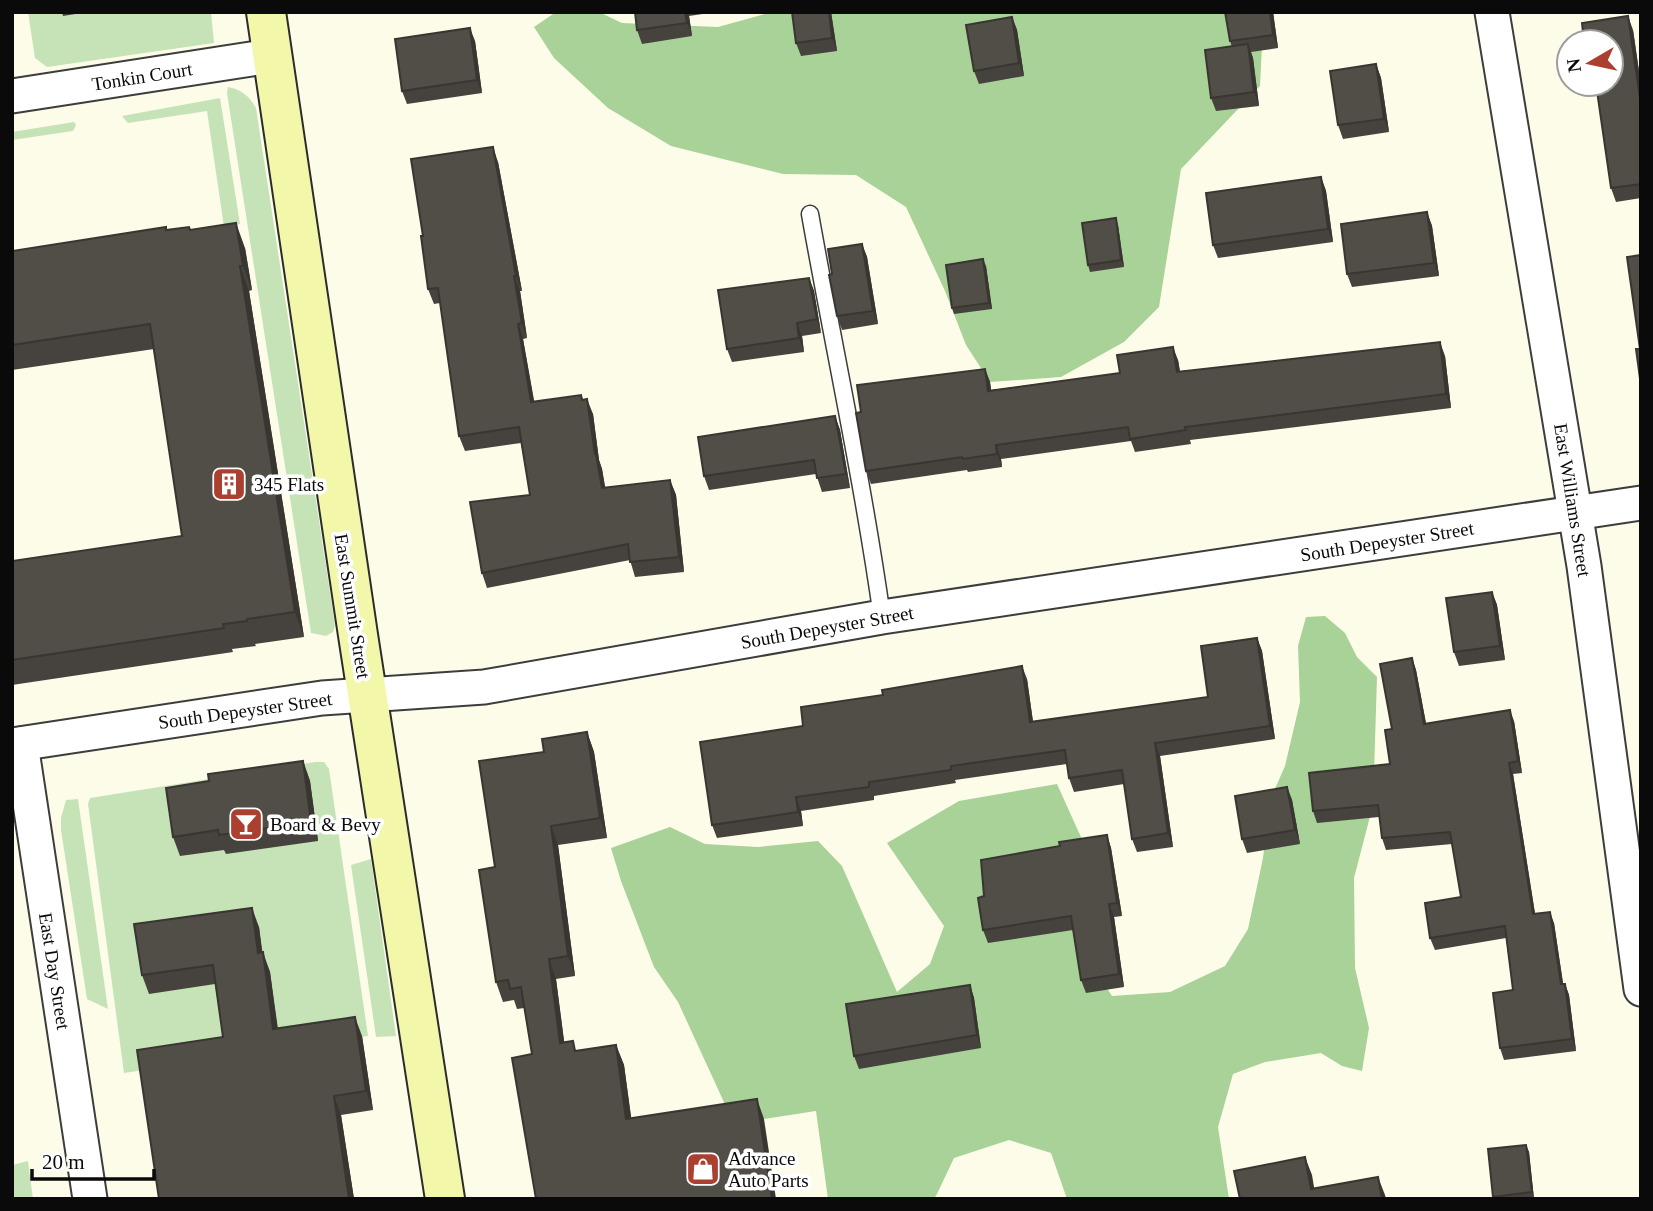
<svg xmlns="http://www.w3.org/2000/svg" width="1653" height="1211" font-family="Georgia,serif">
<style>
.green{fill:#c6e3b7}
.forest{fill:#a8d297}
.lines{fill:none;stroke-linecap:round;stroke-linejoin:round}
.lane-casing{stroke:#3d3d3d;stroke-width:19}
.street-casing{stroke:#3d3d3d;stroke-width:37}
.secondary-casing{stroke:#2c2c2c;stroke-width:42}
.lane{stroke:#fff;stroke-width:16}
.street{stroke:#fff;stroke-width:33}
.secondary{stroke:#f2f7aa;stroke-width:38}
.wall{fill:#46423d}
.shaded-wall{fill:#393632}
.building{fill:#514d47;stroke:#393632;stroke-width:2}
.labels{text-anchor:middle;stroke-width:7;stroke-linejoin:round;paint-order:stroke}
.street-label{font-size:19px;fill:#0a0a0a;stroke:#fff}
.poi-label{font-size:19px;fill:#0a0a0a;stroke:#fff;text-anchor:start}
</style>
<rect width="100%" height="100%" fill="#fdfce9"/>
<g class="green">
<polygon points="28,12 211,12 214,43 47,67 35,58"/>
<path d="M 228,87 C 242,90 249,96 256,108 L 335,625 L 333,632 L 326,636 L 311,633 L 227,93 Z"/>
<polygon points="220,98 240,224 224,227 207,111 128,123 122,116"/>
<polygon points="74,122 76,125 73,131 12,140 12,132"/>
<polygon points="315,762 324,762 329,769 368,1036 124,1073 88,804 90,798"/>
<polygon points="78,799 108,1009 87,999 61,830 61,818 66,800"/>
<polygon points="371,859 396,1036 376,1037 351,865"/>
<polygon points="28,1161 33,1199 12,1199 12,1165"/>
</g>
<g class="forest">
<polygon points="556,12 599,12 622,23 718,27 772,12 1258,12 1262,45 1260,86 1181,169 1159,307 1124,342 1061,377 990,382 966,345 945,291 906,207 856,175 783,174 671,146 608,108 554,58 534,27"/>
<polygon points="1325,616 1345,633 1357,657 1377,677 1373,805 1354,878 1355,968 1369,1028 1362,1071 1342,1066 1321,1053 1265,1062 1233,1074 1218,1127 1229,1199 1067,1199 1051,1153 1009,1140 954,1158 936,1196 932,1199 828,1199 816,1111 764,1119 728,1111 678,1002 654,967 621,881 611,848 670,827 705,844 758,847 818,841 842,866 897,992 930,964 944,926 887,843 959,801 1057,784 1085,846 1076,942 1112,996 1170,992 1225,966 1248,929 1263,858 1270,800 1285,766 1300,702 1298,646 1306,617"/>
</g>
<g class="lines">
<g class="lane-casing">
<path id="lane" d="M 810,214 C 834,349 863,482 882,617"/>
</g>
<g class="street-casing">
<g id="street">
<polyline points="1492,12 1584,566 1641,989"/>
<polyline points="12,96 271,56"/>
<polyline points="21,744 90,1199"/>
<polyline points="12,745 322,698 484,687 882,617 1641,503"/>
</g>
</g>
<g class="secondary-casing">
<polyline id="secondary" points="266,12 358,635 445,1199"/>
</g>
<use href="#lane" class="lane"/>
<use href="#street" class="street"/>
<use href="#secondary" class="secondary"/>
</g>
<g class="wall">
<polygon points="62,12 88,12 63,16"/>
<polygon points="635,12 716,12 689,16 692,36 642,44 637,30"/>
<polygon points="831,12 837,51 801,56 796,43"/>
<polygon points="1040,12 1055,12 1040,14"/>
<polygon points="1273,12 1278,48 1251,52 1253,58 1259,106 1216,111 1211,98 1232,47 1230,41"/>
<polygon points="1012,17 1017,30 1024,76 979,84 974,71"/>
<polygon points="1633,30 1641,85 1641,198 1616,202 1611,188 1597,90 1594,90 1592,84 1611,84"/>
<polygon points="475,41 482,93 407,104 402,91"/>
<polygon points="1376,64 1381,78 1389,132 1343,139 1338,125"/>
<polygon points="498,162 522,291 520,291 527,338 523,339 534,402 581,395 583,400 593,414 599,460 602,469 605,488 670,480 676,495 684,572 635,577 630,560 487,588 482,573 530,495 521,443 465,451 459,436 440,303 434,304 428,289 423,236"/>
<polygon points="1321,177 1326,191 1333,242 1218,258 1213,245"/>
<polygon points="1427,212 1432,226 1439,276 1352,287 1347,274"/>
<polygon points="1118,225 1124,267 1090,272 1088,265"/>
<polygon points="167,230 190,230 245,248 252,290 249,291 304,637 255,644 256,646 232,649 233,652 12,685 12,561 182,536 154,349 12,370 12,251"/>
<polygon points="862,244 867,257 878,324 842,330 837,316 832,274"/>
<polygon points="986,266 992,309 954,314 952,308"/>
<polygon points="809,278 814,291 821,333 802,336 804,352 732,362 727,349"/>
<polygon points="1445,356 1451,408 1190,440 1191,444 1135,452 1131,441 1001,459 1002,467 968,472 967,470 871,484 866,471 861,412 985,369 990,382 991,390 1120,373 1178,360 1180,371"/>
<polygon points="835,416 840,430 850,488 822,492 816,474 709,490 704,476"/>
<polygon points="1492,592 1497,605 1505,660 1459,666 1454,652"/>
<polygon points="1257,638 1262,651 1275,739 1160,756 1173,847 1137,852 1132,839 1124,784 1074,792 1069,778 1067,764 955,780 956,783 874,796 874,800 801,811 803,826 717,838 712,825 803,726 1027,679 1033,722 1208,697"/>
<polygon points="1412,658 1416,670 1426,723 1514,721 1522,773 1513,774 1535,914 1554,923 1563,984 1565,984 1569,995 1576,1051 1504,1060 1500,1048 1513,990 1506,938 1435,950 1430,938 1461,897 1452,844 1386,850 1382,838 1379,817 1317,823 1313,811 1390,764 1392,729"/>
<polygon points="587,732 594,752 607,838 558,845 575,976 556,979 564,1042 577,1051 616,1045 624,1065 631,1118 764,1119 536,1199 532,1054 524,1008 517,1009 514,1000 503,1002 496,982 495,867 544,752"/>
<polygon points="303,761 310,781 318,841 226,854 224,850 180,856 173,837 209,781"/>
<polygon points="1287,787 1292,800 1300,844 1247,853 1242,839"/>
<polygon points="1107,835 1111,848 1122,916 1114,917 1124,987 1086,993 1081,980 1073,930 988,943 983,930 984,896 1060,846"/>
<polygon points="259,927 262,952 270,972 278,1029 362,1036 373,1110 341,1115 354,1199 159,1199 223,1037 215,984 149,994 142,975"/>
<polygon points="970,985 974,998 981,1048 859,1069 854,1056"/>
<polygon points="1526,1145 1529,1152 1534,1199 1494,1199 1493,1197"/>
</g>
<g class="shaded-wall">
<polygon points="685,12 687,12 689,16 692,36 687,23"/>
<polygon points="829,12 831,12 837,51 832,38"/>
<polygon points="1270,12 1273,12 1278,48 1273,35"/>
<polygon points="1628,16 1633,30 1641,85 1641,105"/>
<polygon points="1012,17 1017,30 1024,76 1019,63"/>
<polygon points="470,28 475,41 482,93 477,80"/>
<polygon points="1248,44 1253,58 1259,106 1254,92"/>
<polygon points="1376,64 1381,78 1389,132 1384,119"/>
<polygon points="493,147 498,162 522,291 516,276"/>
<polygon points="1321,177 1326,191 1333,242 1328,229"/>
<polygon points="1427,212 1432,226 1439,276 1434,263"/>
<polygon points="1116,218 1118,225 1124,267 1121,260"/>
<polygon points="236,223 245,248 252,290 243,266"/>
<polygon points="862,244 867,257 878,324 873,311"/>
<polygon points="983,259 986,266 992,309 989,303"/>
<polygon points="240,266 249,291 304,637 295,612"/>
<polygon points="514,276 520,291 527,338 522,323"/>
<polygon points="809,278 814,291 821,333 817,319"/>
<polygon points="797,323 802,336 804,352 799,338"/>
<polygon points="518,324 523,339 537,417 531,402"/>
<polygon points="1440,342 1445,356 1451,408 1446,394"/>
<polygon points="1173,347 1178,360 1182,385 1177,372"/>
<polygon points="985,369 990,382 993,404 988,391"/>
<polygon points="587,399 593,414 599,460 602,469 608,503 602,488 595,454"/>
<polygon points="835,416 840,430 850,488 846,474"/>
<polygon points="996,445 1001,459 1002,467 997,454"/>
<polygon points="670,480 676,495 684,572 679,557"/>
<polygon points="1492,592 1497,605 1505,660 1500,646"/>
<polygon points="1257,638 1262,651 1275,739 1270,726"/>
<polygon points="1412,658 1416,670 1428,735 1424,724"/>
<polygon points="1022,666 1027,679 1035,736 1030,722"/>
<polygon points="1510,710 1514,721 1522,773 1518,761"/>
<polygon points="587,732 594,752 607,838 600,818"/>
<polygon points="1155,743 1160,756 1173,847 1168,833"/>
<polygon points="303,761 310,781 318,841 311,822"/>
<polygon points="1509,763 1513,774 1537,926 1533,914"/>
<polygon points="1287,787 1292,800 1300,844 1295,830"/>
<polygon points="796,797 801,811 803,826 798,812"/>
<polygon points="551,826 558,845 575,976 568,956"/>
<polygon points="1107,835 1111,848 1122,916 1117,903"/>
<polygon points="1109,904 1114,917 1124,987 1119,974"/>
<polygon points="252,908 259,927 265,972 258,953"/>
<polygon points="1550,912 1554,923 1565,996 1561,984"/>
<polygon points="263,952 270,972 280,1049 273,1029"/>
<polygon points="549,959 556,979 567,1063 560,1043"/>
<polygon points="1565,984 1569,995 1576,1051 1572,1039"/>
<polygon points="970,985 974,998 981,1048 977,1035"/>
<polygon points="355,1017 362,1036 373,1110 366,1091"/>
<polygon points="616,1045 624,1065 634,1138 626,1119"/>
<polygon points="334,1096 341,1115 354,1199 349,1199"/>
<polygon points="757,1099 764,1119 776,1199 772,1199"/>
<polygon points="1526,1145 1529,1152 1534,1199 1532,1192"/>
<polygon points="1305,1157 1312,1175 1316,1199 1311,1189"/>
<polygon points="1378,1177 1385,1195 1386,1199 1382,1199"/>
</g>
<g class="building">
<polygon points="635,12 685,12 687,23 637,30"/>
<polygon points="792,12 829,12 832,38 796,43"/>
<polygon points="1225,12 1270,12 1273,35 1230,41"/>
<polygon points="1628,16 1641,105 1641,184 1611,188 1596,84 1611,84 1611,42 1584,42 1582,23"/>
<polygon points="1012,17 1019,63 974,71 966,25"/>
<polygon points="470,28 477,80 402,91 395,39"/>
<polygon points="1248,44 1254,92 1211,98 1205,50"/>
<polygon points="1376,64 1384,119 1338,125 1330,71"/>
<polygon points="493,147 516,276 514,276 522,323 518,324 531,402 581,395 582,400 587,399 595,454 596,454 602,488 670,480 679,557 630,562 628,544 482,573 470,502 530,495 519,427 459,436 438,288 428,289 421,236 423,236 411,159"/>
<polygon points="1321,177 1328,229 1213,245 1206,193"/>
<polygon points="1427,212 1434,263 1347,274 1341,224"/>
<polygon points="1116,218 1121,260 1088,265 1082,223"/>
<polygon points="236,223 243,266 240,266 295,612 247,619 247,621 223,624 224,628 12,660 12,561 182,536 150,324 12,345 12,251 166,227 166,230 189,227 190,230"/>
<polygon points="862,244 873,311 837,316 829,275 832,274 828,249"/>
<polygon points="1641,255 1641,386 1636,349 1640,349 1627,257"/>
<polygon points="983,259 989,303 952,308 946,265"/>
<polygon points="809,278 817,319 797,323 799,338 727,349 718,290"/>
<polygon points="1440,342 1446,394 1185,427 1186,430 1130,439 1128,427 996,445 997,454 963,459 962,457 866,471 856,413 861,412 857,385 985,369 988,391 1120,373 1117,355 1173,347 1177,372"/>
<polygon points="835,416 846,474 817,478 814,460 704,476 698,437"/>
<polygon points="1492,592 1500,646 1454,652 1446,598"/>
<polygon points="1257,638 1270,726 1155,743 1168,833 1132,839 1122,770 1069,778 1065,750 951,766 951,770 869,782 869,787 796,797 798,812 712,825 700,742 803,726 801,707 883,695 882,690 1022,666 1030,722 1208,697 1201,646"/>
<polygon points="1412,658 1424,724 1510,710 1518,761 1509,763 1533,914 1550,912 1561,984 1565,984 1572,1039 1500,1048 1493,993 1513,990 1505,926 1430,938 1425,903 1461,897 1450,832 1382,838 1378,805 1313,811 1309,773 1390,764 1385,730 1392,729 1380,664"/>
<polygon points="587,732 600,818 551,826 568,956 549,959 560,1043 573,1041 575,1051 616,1045 626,1119 757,1099 772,1199 536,1199 512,1058 532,1054 521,987 510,989 508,980 496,982 479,870 495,867 479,761 544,752 542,739"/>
<polygon points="303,761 311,822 219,835 218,830 173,837 166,788 209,781 208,774"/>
<polygon points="1287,787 1295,830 1242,839 1235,796"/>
<polygon points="1107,835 1117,903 1109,904 1119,974 1081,980 1071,916 983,930 978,898 984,896 981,860 1060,846 1059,842"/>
<polygon points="252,908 258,953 263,952 273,1029 355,1017 366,1091 334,1096 349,1199 159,1199 137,1050 223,1037 213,965 142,975 134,924"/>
<polygon points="970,985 977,1035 854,1056 846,1004"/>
<polygon points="1526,1145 1532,1192 1493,1197 1488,1149"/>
<polygon points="1305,1157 1311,1189 1378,1177 1382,1199 1240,1199 1234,1171"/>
</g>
<defs>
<g id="building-square" transform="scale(1.75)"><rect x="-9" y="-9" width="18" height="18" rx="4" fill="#ab4030" stroke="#fff"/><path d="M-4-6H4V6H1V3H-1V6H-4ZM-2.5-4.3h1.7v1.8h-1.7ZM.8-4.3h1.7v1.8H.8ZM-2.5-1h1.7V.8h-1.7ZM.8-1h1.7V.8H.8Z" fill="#fff"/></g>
<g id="bar-square" transform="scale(1.75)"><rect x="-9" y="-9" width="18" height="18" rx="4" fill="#ab4030" stroke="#fff"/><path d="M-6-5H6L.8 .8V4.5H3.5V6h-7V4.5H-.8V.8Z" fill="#fff"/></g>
<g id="shop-square" transform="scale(1.75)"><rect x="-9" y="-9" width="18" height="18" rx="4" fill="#ab4030" stroke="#fff"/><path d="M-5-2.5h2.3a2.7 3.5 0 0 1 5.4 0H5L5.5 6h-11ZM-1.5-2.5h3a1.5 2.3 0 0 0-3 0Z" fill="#fff"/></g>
</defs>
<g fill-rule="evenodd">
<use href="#building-square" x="229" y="484"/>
<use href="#bar-square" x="246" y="824"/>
<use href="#shop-square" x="703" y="1169"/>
</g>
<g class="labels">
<g class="street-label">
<text transform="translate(142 76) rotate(-9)" y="7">Tonkin Court</text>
<text transform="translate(1573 500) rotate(81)" y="7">East Williams Street</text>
<text transform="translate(1387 541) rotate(-9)" y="7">South Depeyster Street</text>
<text transform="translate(353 606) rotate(81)" y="7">East Summit Street</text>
<text transform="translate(827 627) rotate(-10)" y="7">South Depeyster Street</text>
<text transform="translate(245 710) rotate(-8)" y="7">South Depeyster Street</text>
<text transform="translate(55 971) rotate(81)" y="7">East Day Street</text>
</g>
<g class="poi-label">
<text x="254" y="491">345 Flats</text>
<text x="270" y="831">Board &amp; Bevy</text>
<text x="728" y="1165">Advance<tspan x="728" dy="22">Auto Parts</tspan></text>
</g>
</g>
<rect width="1653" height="1211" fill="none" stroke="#0a0a0a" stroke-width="28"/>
<g transform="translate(1590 63) rotate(261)"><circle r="33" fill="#ffffff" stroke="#9d9d9d" stroke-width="2"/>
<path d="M0-5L12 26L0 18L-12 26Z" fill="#ab4030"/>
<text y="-10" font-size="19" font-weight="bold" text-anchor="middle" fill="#0a0a0a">N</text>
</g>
<path d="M32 1169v10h122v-10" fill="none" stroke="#0a0a0a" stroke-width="3.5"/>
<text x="42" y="1169" font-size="21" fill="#0a0a0a" stroke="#ffffff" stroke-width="5" paint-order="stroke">20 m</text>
</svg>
